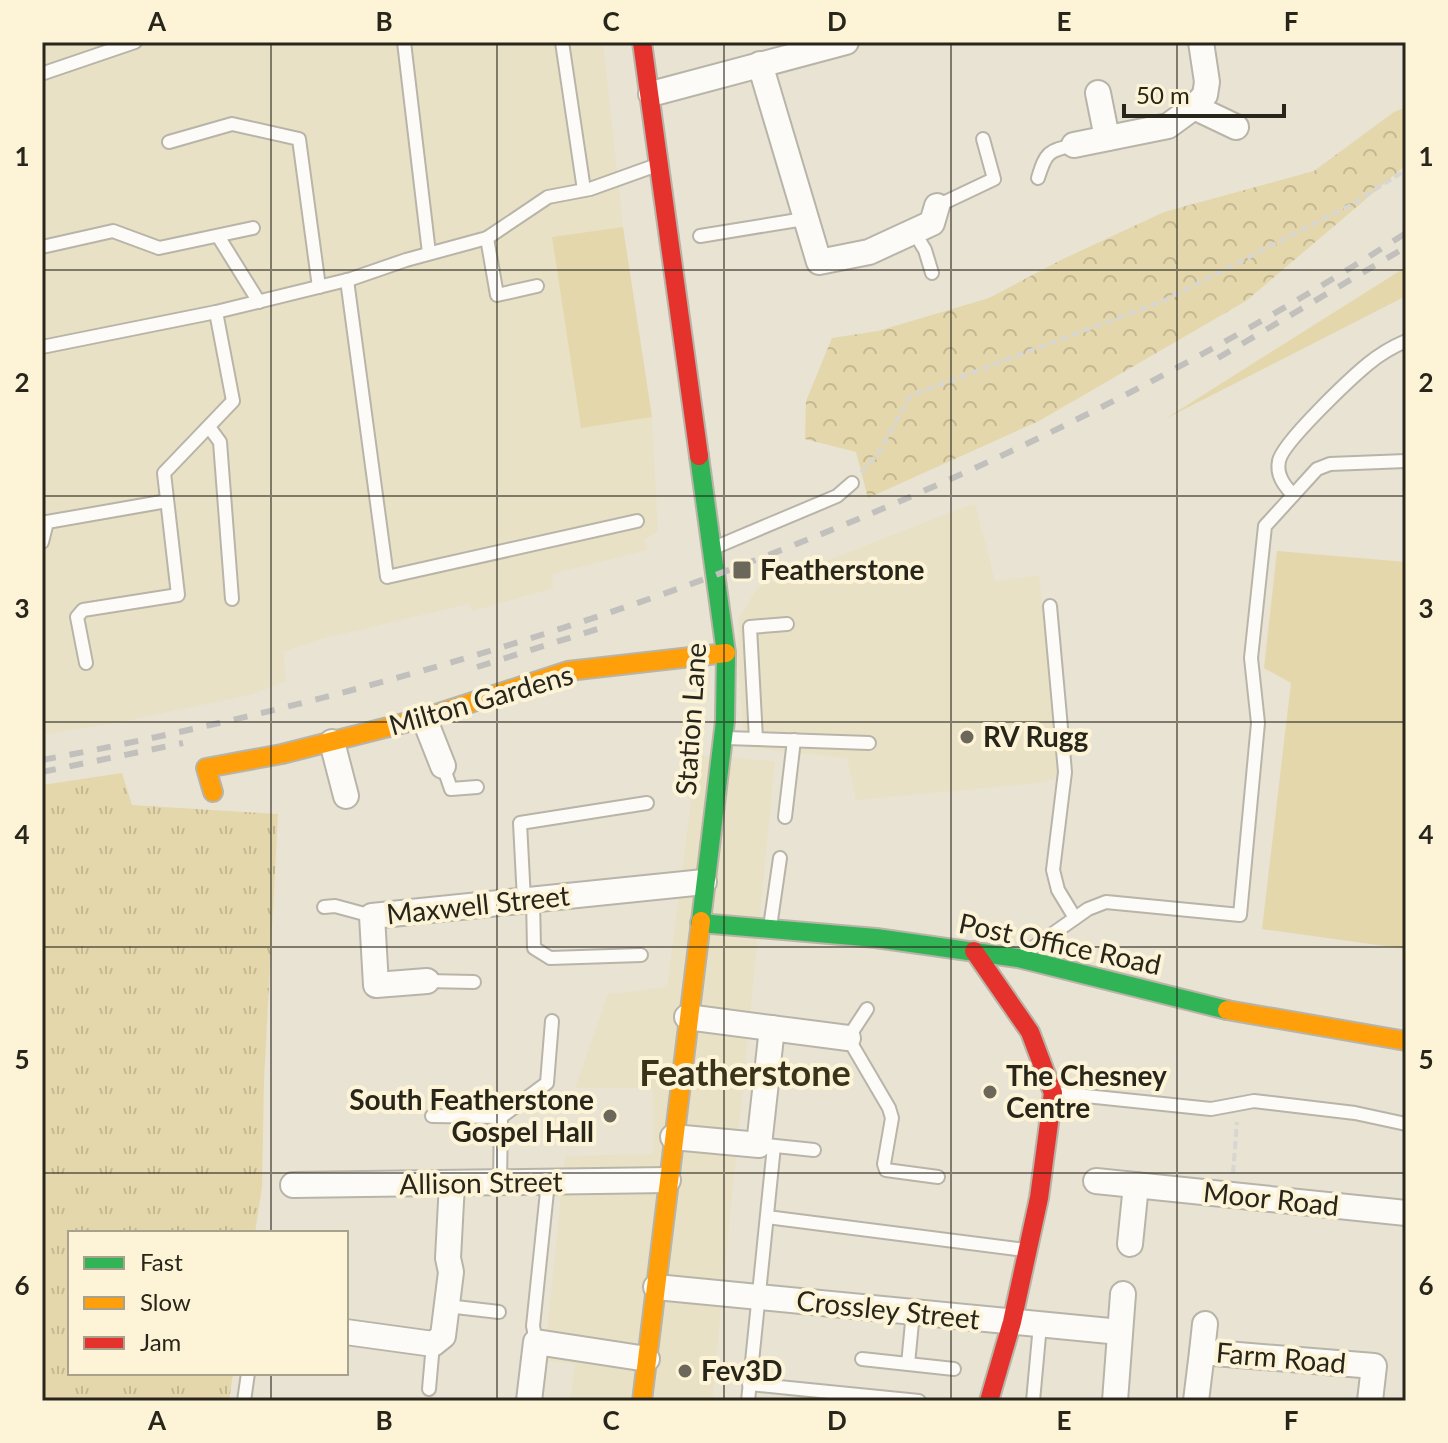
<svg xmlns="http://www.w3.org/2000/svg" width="1448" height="1443" font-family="Lato,sans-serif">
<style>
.built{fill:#e9e1c6}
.green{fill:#e5d7ac}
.forest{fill:url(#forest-crowns)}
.park{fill:url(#park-tufts)}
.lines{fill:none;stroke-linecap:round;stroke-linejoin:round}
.lane-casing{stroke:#b8b4a8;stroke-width:16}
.street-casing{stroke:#b8b4a8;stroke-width:28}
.fast-casing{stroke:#b8b4a8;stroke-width:22}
.slow-casing{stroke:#b8b4a8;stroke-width:22}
.jam-casing{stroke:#b8b4a8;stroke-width:22}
.path{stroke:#d8d6d1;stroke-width:4;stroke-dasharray:8 4;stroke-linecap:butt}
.lane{stroke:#fcfbf8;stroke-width:12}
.street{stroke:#fcfbf8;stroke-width:24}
.fast{stroke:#30b455;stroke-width:18}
.slow{stroke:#ff9f0a;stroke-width:18}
.jam{stroke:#e5322d;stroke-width:18}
.rail{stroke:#c1c0bc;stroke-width:6;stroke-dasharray:14 14;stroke-linecap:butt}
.grid{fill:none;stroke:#28251a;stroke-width:2;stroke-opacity:0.55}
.poi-dot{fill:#6b685b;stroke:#fdf4d8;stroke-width:3}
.labels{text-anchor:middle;stroke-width:8;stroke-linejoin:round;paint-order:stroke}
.poi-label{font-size:28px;font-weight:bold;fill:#28251a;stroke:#fdf4d8;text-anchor:start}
.street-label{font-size:28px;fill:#28251a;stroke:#fdf4d8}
.district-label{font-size:36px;font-weight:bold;fill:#3a331b;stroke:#fdf4d8}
.neatline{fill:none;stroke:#28251a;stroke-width:3}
.grid-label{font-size:26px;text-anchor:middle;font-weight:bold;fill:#28251a}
</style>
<defs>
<pattern id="forest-crowns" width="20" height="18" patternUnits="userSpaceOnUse" patternTransform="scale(2)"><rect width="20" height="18" fill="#e5d7ac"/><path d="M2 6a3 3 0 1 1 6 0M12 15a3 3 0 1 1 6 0" fill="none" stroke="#c4b893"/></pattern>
<pattern id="park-tufts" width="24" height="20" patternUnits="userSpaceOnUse" patternTransform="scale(2)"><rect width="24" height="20" fill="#e5d7ac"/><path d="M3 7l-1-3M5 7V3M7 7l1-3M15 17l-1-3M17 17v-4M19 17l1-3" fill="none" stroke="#c4b893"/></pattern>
</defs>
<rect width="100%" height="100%" fill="#e8e3d3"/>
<g class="built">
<polygon points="42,42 603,42 623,227 552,237 581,427 652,417 658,532 645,539 647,550 552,574 553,588 472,611 468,604 321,639 283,652 286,681 253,694 126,721 42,735"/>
<polygon points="975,503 995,581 1039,575 1060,778 1029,784 856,800 847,758 744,747 738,659 739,618 758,587"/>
<polygon points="697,755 775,761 712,1401 570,1401 575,1364 544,1361 565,1156 653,1154 653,1088 575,1088 608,994 667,987"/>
</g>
<g class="green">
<polygon points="623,227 652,417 581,428 552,237"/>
<polygon points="1406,267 1406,296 1165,419"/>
<polygon points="1277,551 1406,562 1406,949 1262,929 1291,683 1264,668"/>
</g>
<polygon class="forest" points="1406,107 1406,165 1246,301 1039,421 868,498 856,452 805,439 806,401 832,338 878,331 989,298 1061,260 1164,212 1314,171 1394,112"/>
<polygon class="park" points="122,773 132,805 278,814 264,1081 262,1187 255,1233 70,1233 70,1373 233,1373 229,1401 42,1401 42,785"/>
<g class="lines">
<g class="lane-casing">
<g id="lane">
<polyline points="404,42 429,253"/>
<polyline points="562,42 584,190"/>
<polyline points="44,73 135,42"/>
<polyline points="169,142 232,124 299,139 319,287"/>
<path d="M 1038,178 C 1046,152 1048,151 1074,145"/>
<polyline points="937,206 994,179 983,139"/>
<polyline points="914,232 925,250 932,273"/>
<polyline points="218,236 259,302"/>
<polyline points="700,236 804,219"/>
<polyline points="487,238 497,295 537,286"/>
<polyline points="42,247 113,231 159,248 253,228"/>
<polyline points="347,280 387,577 637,521"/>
<polyline points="42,347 216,312 351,279 406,260 487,238 548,197 590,189 657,165"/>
<polyline points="209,427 220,442 232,599"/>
<path d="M 1293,495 C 1284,485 1276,475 1279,461 C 1282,443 1351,378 1368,364 C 1380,354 1392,347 1406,341"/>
<polyline points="42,542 47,522 167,501"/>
<polyline points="716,547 837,496 852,483"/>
<polyline points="1050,606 1065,772 1053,870 1058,890 1075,918"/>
<polyline points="86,663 77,617 83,610 178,595 164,473 233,401 216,312"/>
<polyline points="726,738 869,743"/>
<polyline points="756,739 750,627 787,624"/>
<polyline points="443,766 451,789 477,787"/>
<polyline points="785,817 794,740"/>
<polyline points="533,899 534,948 550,958 641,955"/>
<polyline points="524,900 520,823 647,803"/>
<polyline points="324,907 335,906 372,916"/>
<polyline points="770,927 780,858"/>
<polyline points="1024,954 1088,909 1106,902 1240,915 1258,723 1251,658 1265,526 1317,469 1330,464 1406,461"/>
<polyline points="427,981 474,982"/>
<polyline points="867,1009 848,1038 889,1108 892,1118 884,1164 886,1170 938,1177"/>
<polyline points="1057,1093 1211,1109 1254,1101 1355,1113 1406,1124"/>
<polyline points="432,1116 501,1117"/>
<polyline points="766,1145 814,1150"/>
<polyline points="500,1182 501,1117 547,1083 552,1021"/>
<polyline points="767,1217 1025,1250"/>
<polyline points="447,1306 499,1312"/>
<polyline points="536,1342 533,1326 548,1182"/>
<polyline points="862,1359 908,1364 913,1312"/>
<polyline points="908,1364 954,1369"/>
<polyline points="749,1384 919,1401"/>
<polyline points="429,1389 433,1344"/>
<polyline points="244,1401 248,1373"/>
<polyline points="748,1401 774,1146"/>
<polyline points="1033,1401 1040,1325"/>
</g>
</g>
<g class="street-casing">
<g id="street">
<polyline points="760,64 819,262 869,252 932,223 937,206"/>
<polyline points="1098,93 1107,138"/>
<polyline points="651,94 846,42"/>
<polyline points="1194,107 1236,127"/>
<polyline points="1074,145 1168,126 1194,107 1205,95 1207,82 1201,42"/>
<polyline points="424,718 443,766"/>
<polyline points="332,742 346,796"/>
<polyline points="427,981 376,985 372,916 704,882"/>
<polyline points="687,1017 848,1038"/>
<polyline points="673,1137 759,1145 772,1028"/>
<polyline points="1096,1181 1406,1213"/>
<polyline points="293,1185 668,1180"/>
<polyline points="1130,1244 1136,1185"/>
<polyline points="656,1287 1120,1332"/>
<polyline points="346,1332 433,1344 443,1336 451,1272 448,1258 452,1183"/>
<polyline points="1202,1352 1205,1324"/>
<polyline points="529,1401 536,1342 647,1359"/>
<polyline points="1115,1401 1123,1294"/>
<polyline points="1196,1401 1202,1352 1374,1366 1370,1401"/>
</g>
</g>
<g class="fast-casing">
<g id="fast">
<polyline points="699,456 726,653 725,721 701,921"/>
<polyline points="700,923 876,938 1018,958 1227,1010"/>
</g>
</g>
<g class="slow-casing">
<g id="slow">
<polyline points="213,792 206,768 282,754 424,718 568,671 726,653"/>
<polyline points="1227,1010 1406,1041"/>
<polyline points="642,1401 701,921"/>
</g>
</g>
<g class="jam-casing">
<g id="jam">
<polyline points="642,42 699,456"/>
<polyline points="974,951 1030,1032 1053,1093 1039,1198 1012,1322 989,1401"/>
</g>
</g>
<g class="path">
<polyline points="861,472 878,454 910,396 1163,301 1349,206 1406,170"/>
<polyline points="1233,1173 1237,1122"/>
</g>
<use href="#lane" class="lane"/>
<use href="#street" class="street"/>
<use href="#fast" class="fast"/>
<use href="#slow" class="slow"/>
<use href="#jam" class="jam"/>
<g class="rail">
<polyline points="1218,358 1406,247"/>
<polyline points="477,667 607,626"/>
<path d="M 42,760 C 523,670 994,498 1406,233"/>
<polyline points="42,772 183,743"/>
</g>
</g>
<path class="grid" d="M 271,42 L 271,1233M 497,42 L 497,1401M 724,42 L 724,1401M 951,42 L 951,1401M 1177,42 L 1177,1401M 42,270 L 1406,270M 42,496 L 1406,496M 42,722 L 1406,722M 42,947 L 1406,947M 42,1173 L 1406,1173M 271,1373 L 271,1401"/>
<g class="poi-dot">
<rect x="732" y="560" width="20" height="20" rx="4"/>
<circle cx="967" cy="737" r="8"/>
<circle cx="990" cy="1092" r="8"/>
<circle cx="610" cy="1116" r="8"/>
<circle cx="685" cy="1371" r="8"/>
</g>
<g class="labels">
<g class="poi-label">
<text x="760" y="580">Featherstone</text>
<text x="983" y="747">RV Rugg</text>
<text x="1006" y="1086">The Chesney<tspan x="1006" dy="32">Centre</tspan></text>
<text x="594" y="1110" text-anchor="end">South Featherstone<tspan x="594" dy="32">Gospel Hall</tspan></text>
<text x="701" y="1381">Fev3D</text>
</g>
<g class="street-label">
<text transform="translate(481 700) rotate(-16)" y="10">Milton Gardens</text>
<text transform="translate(691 719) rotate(-86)" y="10">Station Lane</text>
<text transform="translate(478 905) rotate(-6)" y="10">Maxwell Street</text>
<text transform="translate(1060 944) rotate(12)" y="10">Post Office Road</text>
<text transform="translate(481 1183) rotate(-1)" y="10">Allison Street</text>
<text transform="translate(1271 1199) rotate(6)" y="10">Moor Road</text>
<text transform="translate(888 1310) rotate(6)" y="10">Crossley Street</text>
<text transform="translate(1281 1358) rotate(5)" y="10">Farm Road</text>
</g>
<g class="district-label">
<text x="745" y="1086">Featherstone</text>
</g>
</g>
<rect width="1448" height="1443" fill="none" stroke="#fdf4d8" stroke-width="88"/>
<rect x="68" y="1231" width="280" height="144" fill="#fdf4d8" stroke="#a8a18c" stroke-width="2"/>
<rect x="84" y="1257" width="40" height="12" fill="#30b455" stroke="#a8a18c" stroke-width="2"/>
<text x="140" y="1271" font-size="24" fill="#28251a">Fast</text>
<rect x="84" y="1297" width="40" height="12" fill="#ff9f0a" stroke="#a8a18c" stroke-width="2"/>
<text x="140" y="1311" font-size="24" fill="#28251a">Slow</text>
<rect x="84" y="1337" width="40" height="12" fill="#e5322d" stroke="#a8a18c" stroke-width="2"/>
<text x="140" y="1351" font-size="24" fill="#28251a">Jam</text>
<path d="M1124 104v12h160v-12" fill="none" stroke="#28251a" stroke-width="4"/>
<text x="1136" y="104" font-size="24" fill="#28251a" stroke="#fdf4d8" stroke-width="6" paint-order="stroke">50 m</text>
<rect x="44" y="44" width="1360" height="1355" class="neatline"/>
<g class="grid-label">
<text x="157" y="31">A</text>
<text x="384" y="31">B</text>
<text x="611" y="31">C</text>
<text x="837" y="31">D</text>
<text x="1064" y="31">E</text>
<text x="1291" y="31">F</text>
<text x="22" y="166">1</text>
<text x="1426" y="166">1</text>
<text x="22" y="392">2</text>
<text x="1426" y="392">2</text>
<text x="22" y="618">3</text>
<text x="1426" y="618">3</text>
<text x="22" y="844">4</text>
<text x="1426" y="844">4</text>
<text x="22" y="1069">5</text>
<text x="1426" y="1069">5</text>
<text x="22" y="1295">6</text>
<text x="1426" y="1295">6</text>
<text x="157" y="1430">A</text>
<text x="384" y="1430">B</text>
<text x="611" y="1430">C</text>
<text x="837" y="1430">D</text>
<text x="1064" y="1430">E</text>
<text x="1291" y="1430">F</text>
</g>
</svg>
